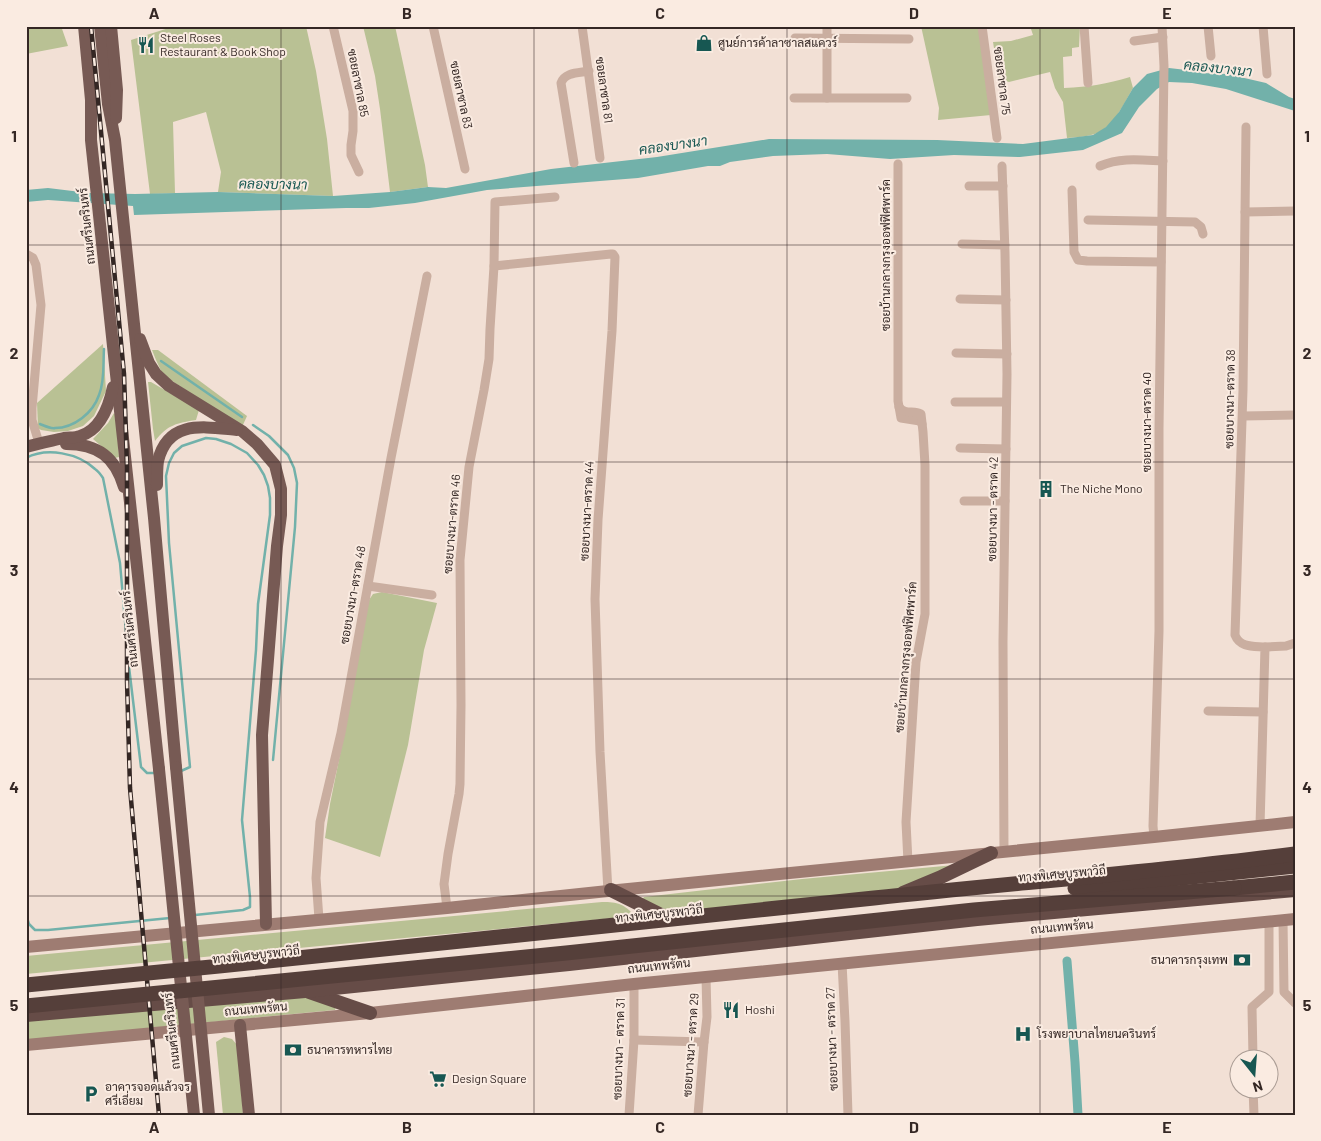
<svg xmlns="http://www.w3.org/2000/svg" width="1321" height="1141" font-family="Barlow,Sarabun,sans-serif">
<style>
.green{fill:#b9c194}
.water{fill:#72b1aa}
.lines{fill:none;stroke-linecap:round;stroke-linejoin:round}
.stream{stroke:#72b1aa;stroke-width:2.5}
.canal{stroke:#72b1aa;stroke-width:9}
.minor{stroke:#caaea0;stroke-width:9}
.secondary{stroke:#9e7c72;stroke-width:12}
.primary{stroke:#775a54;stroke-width:12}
.trunk{stroke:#664c47;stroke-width:14}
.motorway{stroke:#553f3a;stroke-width:15}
.rail-casing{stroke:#342724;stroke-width:4.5}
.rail{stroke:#faebe1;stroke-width:2.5;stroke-dasharray:8;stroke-linecap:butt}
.primary-bridge{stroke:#775a54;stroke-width:12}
.motorway-bridge{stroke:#553f3a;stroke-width:15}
.grid{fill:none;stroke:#342724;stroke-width:1;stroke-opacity:0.55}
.labels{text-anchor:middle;stroke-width:4;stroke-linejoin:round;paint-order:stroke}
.poi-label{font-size:12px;fill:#342724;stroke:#faebe1;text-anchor:start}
.street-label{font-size:12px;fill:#342724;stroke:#faebe1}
.water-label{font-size:14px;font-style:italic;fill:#175752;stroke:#faebe1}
.neatline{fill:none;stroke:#342724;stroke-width:2}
.grid-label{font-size:16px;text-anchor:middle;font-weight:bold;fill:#342724}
</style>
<rect width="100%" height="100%" fill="#f2e0d5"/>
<g class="green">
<polygon points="26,26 61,26 68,46 26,54"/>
<polygon points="175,26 306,26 316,71 327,139 333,196 218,192 221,172 206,112 173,122 175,193 150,194 131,40"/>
<polygon points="363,26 395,26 425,165 428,187 390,192 380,109 375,76"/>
<polygon points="921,26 979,26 991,115 938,120 939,108"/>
<path d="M 1030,26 L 1080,26 L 1079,47 L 1072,48 L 1072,56 L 1063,57 L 1064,88 C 1090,87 1106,84 1130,77 L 1133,88 C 1123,105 1112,131 1091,135 C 1084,137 1075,137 1067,138 L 1063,102 L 1055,88 L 1050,72 L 1009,82 L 999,79 L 993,42 L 1011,41 L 1033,35 Z"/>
<polygon points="103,344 106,391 94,416 83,426 68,431 54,432 41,430 38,428 37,403"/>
<polygon points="152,350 158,350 247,416 242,427 163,375 156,360"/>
<path d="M 148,382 L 151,382 L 199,410 L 196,420 C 177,423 167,425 155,441 L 153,429 Z"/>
<polygon points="114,413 116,416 119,457 115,458 93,439 108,423"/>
<polygon points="382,592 437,603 424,650 408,745 380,857 325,838 330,804 348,715 369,600 373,594"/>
<polygon points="955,865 908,888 663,913 642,900 644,897 802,879"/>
<path d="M 602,902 C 618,902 624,904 635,916 L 26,974 L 26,956 Z"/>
<polygon points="296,995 336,1006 335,1010 26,1040 26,1018"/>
<polygon points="224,1037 232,1039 238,1046 243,1115 223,1115 216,1042"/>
</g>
<polygon class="water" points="1169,68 1195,71 1202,73 1227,74 1266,83 1289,97 1295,99 1295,111 1226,89 1192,83 1169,82 1157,89 1139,107 1122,133 1083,150 1020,157 954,155 890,159 827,154 773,156 730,162 720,166 708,166 638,178 487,190 415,203 369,208 346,208 134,215 133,206 48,200 26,202 26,190 48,188 89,193 135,194 218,192 333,196 390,192 428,187 446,188 551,169 657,157 769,139 937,140 1023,144 1093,135 1106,127 1119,112 1133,88 1147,74"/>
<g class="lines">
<g class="stream">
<polyline points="161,361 242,417"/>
<path d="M 40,424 C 45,426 51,429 55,428 C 74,428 93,413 99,395 C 105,381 103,363 104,349"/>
<polyline points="253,425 269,436 288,455 294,468 297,483 295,527 273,760"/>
<path d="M 26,458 C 47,447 78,453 95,469 C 98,471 101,475 103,478 L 120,563 L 129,667 L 141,767 L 147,773 L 156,773"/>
<polyline points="181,771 190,767 169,543 166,476 169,463 174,453 182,446 206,438 216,439 231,444 247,453 258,465 264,475 268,486 270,498 270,515 258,604 256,650 242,820 250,897 250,907 243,910 195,915"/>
<polyline points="26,914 29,924 35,930 48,930 170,918"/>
</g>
<polyline class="canal" points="1067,961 1075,1062 1078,1115"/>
<g class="minor">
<polyline points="333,26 353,111 353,131 351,145 351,155 359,172"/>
<polyline points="433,26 465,169"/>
<polyline points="582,26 600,158"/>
<polyline points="827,26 827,98"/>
<polyline points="982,26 997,138"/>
<polyline points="1084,26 1088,83"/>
<polyline points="1208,26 1211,56"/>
<polyline points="1263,26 1267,74"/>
<polyline points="795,38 909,39"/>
<polyline points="1134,41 1163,37"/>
<polyline points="794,98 907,98"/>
<path d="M 1246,127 L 1243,390 L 1235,635 C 1240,648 1254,646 1265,647 L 1260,826"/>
<path d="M 574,163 L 561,83 C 565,72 579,73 589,71"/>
<polyline points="898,164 898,401 901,418 920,421 922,424"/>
<polyline points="1002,166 1005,253 1007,374 1003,642 1004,852"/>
<path d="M 1100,166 C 1121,157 1141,160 1163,161"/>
<polyline points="969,186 1003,186"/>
<polyline points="1072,190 1074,252 1078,260 1087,261 1161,262"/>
<polyline points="1245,212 1295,211"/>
<polyline points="1088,220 1195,222 1201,227 1203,234"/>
<polyline points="962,244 1005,245"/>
<polyline points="26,254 33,258 36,265 41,305 32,408 32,420 39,443"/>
<polyline points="494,266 611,254 613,254 615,257 612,331 598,520 595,599 600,752 608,891"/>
<polyline points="960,299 1006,300"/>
<polyline points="956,353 1007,354"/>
<polyline points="955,402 1006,402"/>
<path d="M 899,407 C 905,415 913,410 921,414 L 923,432 L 925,465 L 925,614 L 916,662 L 906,822 L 908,862"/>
<polyline points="1243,416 1295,415"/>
<polyline points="960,448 1006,449"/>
<polyline points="964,501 1005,501"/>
<polyline points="368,586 432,595"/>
<polyline points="1265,647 1286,646 1295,643"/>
<polyline points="1208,711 1263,712"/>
<polyline points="1154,837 1153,826 1159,631 1159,429 1164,66 1162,26"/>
<polyline points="447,908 444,884 448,854 459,794 460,784 461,705 460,560 469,467 484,390 489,359 490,329 494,266 495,202 555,197"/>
<polyline points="319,919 316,878 320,822 341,733 391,458 427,276"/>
<polyline points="1283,920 1284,992 1295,1003"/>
<polyline points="842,963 845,1021 848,1115"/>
<polyline points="634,1040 704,1042"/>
<polyline points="1253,1058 1252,1007 1269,992 1269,921"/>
<polyline points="1253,1088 1254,1115"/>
<polyline points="629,1115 634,1040 634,984"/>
<polyline points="698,1115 704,1042 707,1017 706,977"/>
</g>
<g class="secondary">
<polyline points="26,947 447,908 608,891 1154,837 1295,822"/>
<polyline points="26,1045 370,1013 634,984 1295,919"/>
</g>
<g class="primary">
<polyline points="84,26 91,100 91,140 116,374 159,769"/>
<polyline points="100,26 108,104 115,140 154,518 176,767"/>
<polyline points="111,26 117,90 116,118"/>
<polyline points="140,339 149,363 156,374 169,386 242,431 257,444 275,465 281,489 281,515 277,546 262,735 266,924"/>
<path d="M 66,444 C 98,444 115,457 124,487"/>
<path d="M 26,447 C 39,443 51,441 64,438 C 69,437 75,438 80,436 C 101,430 109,406 113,387"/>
<path d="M 157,485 C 157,477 157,468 158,461 C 168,419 205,427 237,430"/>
<polyline points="240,1025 249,1115"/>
</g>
<g class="trunk">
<polyline points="611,890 667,918"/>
<polyline points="903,893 939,878 991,853"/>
<polyline points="309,992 370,1013"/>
<polyline points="26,1015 305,991 569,964 977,919 1295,890"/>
</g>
<polyline class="motorway" points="1234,888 1295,882"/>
<g class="rail-casing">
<polyline id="rail" points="91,26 124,374 127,467 127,681 130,788 159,1115"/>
</g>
<use href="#rail" class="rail"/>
<g class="primary-bridge">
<polyline points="176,767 209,1115"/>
<polyline points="159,769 194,1115"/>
</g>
<g class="motorway-bridge">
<polyline points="1075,888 1172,879 1295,866"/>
<path d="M 26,985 C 309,958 592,928 874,898 C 1014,883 1155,872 1295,854"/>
<polyline points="26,1006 566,953 974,910 1234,888"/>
</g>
</g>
<path class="grid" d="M 281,26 L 281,1115M 534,26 L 534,1115M 787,26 L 787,1115M 1040,26 L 1040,1115M 26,245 L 1295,245M 26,462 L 1295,462M 26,679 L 1295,679M 26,896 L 1295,896"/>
<defs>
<g id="shop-bare" transform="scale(1.35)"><path d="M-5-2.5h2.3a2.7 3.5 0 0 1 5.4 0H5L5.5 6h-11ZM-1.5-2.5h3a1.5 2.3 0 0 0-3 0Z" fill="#175752" stroke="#faebe1" stroke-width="2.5" paint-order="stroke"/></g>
<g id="restaurant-bare" transform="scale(1.35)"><path d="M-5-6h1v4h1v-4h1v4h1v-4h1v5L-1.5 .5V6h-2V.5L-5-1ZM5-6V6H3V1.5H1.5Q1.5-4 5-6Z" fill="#175752" stroke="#faebe1" stroke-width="2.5" paint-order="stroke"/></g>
<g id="building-bare" transform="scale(1.35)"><path d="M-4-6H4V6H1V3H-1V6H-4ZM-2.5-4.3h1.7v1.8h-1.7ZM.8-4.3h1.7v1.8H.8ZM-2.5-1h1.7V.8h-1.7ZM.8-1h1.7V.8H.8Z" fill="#175752" stroke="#faebe1" stroke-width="2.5" paint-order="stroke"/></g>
<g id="bank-bare" transform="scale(1.35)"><path d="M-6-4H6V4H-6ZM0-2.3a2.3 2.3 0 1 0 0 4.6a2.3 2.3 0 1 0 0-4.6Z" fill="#175752" stroke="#faebe1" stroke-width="2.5" paint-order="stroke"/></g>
<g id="hospital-bare" transform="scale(1.35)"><path d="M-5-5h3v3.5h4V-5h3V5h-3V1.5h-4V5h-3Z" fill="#175752" stroke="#faebe1" stroke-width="2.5" paint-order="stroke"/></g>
<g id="supermarket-bare" transform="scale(1.35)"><path d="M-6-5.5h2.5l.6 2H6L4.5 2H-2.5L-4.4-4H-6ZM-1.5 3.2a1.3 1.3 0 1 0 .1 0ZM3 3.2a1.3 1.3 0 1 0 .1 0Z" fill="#175752" stroke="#faebe1" stroke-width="2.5" paint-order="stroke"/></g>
<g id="parking-bare" transform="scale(1.35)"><path d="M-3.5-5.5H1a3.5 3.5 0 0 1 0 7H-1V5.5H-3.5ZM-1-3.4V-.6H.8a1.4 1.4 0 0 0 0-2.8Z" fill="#175752" stroke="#faebe1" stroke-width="2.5" paint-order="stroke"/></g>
</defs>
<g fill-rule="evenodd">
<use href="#shop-bare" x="704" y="43"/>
<use href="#restaurant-bare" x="146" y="45"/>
<use href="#building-bare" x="1046" y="489"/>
<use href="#bank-bare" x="1242" y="960"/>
<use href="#restaurant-bare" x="731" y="1010"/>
<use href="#hospital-bare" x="1023" y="1034"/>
<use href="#bank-bare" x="293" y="1050"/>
<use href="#supermarket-bare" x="438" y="1079"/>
<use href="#parking-bare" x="91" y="1094"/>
</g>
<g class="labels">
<g class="poi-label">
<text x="160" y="42">Steel Roses<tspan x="160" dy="14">Restaurant &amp; Book Shop</tspan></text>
<text x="718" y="47">ศูนย์การค้าลาซาลสแควร์</text>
<text x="1060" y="493">The Niche Mono</text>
<text x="1228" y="964" text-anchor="end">ธนาคารกรุงเทพ</text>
<text x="745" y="1014">Hoshi</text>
<text x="1037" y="1038">โรงพยาบาลไทยนครินทร์</text>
<text x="307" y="1054">ธนาคารทหารไทย</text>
<text x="452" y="1083">Design Square</text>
<text x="105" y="1091">อาคารจอดแล้วจร<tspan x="105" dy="14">ศรีเอี่ยม</tspan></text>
</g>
<g class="street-label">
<text transform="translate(1002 81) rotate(83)" y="4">ซอยลาซาล 75</text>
<text transform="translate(358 83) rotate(79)" y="4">ซอยลาซาล 85</text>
<text transform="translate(604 90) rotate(82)" y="4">ซอยลาซาล 81</text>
<text transform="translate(461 95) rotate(78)" y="4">ซอยลาซาล 83</text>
<text transform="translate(87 226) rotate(-96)" y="4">ถนนศรีนครินทร์</text>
<text transform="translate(886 255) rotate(-90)" y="4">ซอยบ้านกลางกรุงออฟฟิศพาร์ค</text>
<text transform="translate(1230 399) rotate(-89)" y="4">ซอยบางนา-ตราด 38</text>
<text transform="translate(1147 422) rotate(-90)" y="4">ซอยบางนา-ตราด 40</text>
<text transform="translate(993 509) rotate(-89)" y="4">ซอยบางนา - ตราด 42</text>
<text transform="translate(587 511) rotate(-87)" y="4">ซอยบางนา-ตราด 44</text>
<text transform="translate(452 524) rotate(-85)" y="4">ซอยบางนา-ตราด 46</text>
<text transform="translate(353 595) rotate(-80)" y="4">ซอยบางนา-ตราด 48</text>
<text transform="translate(130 629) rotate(-96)" y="4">ถนนศรีนครินทร์</text>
<text transform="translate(906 657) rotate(-85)" y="4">ซอยบ้านกลางกรุงออฟฟิศพาร์ค</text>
<text transform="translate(1062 874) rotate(-5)" y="4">ทางพิเศษบูรพาวิถี</text>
<text transform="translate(659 914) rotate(-6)" y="4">ทางพิเศษบูรพาวิถี</text>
<text transform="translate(1062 927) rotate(-5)" y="4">ถนนเทพรัตน</text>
<text transform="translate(256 955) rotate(-6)" y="4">ทางพิเศษบูรพาวิถี</text>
<text transform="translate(659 966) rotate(-6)" y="4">ถนนเทพรัตน</text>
<text transform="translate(256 1009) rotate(-5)" y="4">ถนนเทพรัตน</text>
<text transform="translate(172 1031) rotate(-96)" y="4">ถนนศรีนครินทร์</text>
<text transform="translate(832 1039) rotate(-92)" y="4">ซอยบางนา - ตราด 27</text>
<text transform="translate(691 1045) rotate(-86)" y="4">ซอยบางนา - ตราด 29</text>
<text transform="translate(619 1049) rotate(-88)" y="4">ซอยบางนา - ตราด 31</text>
</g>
<g class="water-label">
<text transform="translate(1218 68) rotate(6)" y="5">คลองบางนา</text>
<text transform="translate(673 145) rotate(-8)" y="5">คลองบางนา</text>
<text transform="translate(273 184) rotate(1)" y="5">คลองบางนา</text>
</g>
</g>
<rect width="1321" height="1141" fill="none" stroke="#faebe1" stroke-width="55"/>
<g transform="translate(1254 1074) rotate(163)"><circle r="24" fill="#faebe1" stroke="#ab9d95"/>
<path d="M0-4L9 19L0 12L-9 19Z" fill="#175752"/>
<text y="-8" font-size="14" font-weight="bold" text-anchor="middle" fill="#342724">N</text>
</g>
<rect x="28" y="28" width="1266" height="1086" class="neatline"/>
<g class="grid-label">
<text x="154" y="19">A</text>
<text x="407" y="19">B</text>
<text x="660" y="19">C</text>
<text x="914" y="19">D</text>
<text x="1167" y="19">E</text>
<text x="14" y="142">1</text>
<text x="1307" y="142">1</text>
<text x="14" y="359">2</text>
<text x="1307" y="359">2</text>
<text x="14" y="576">3</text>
<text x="1307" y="576">3</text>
<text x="14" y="793">4</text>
<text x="1307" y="793">4</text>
<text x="14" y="1011">5</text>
<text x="1307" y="1011">5</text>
<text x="154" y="1133">A</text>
<text x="407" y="1133">B</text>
<text x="660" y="1133">C</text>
<text x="914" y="1133">D</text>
<text x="1167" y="1133">E</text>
</g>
</svg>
